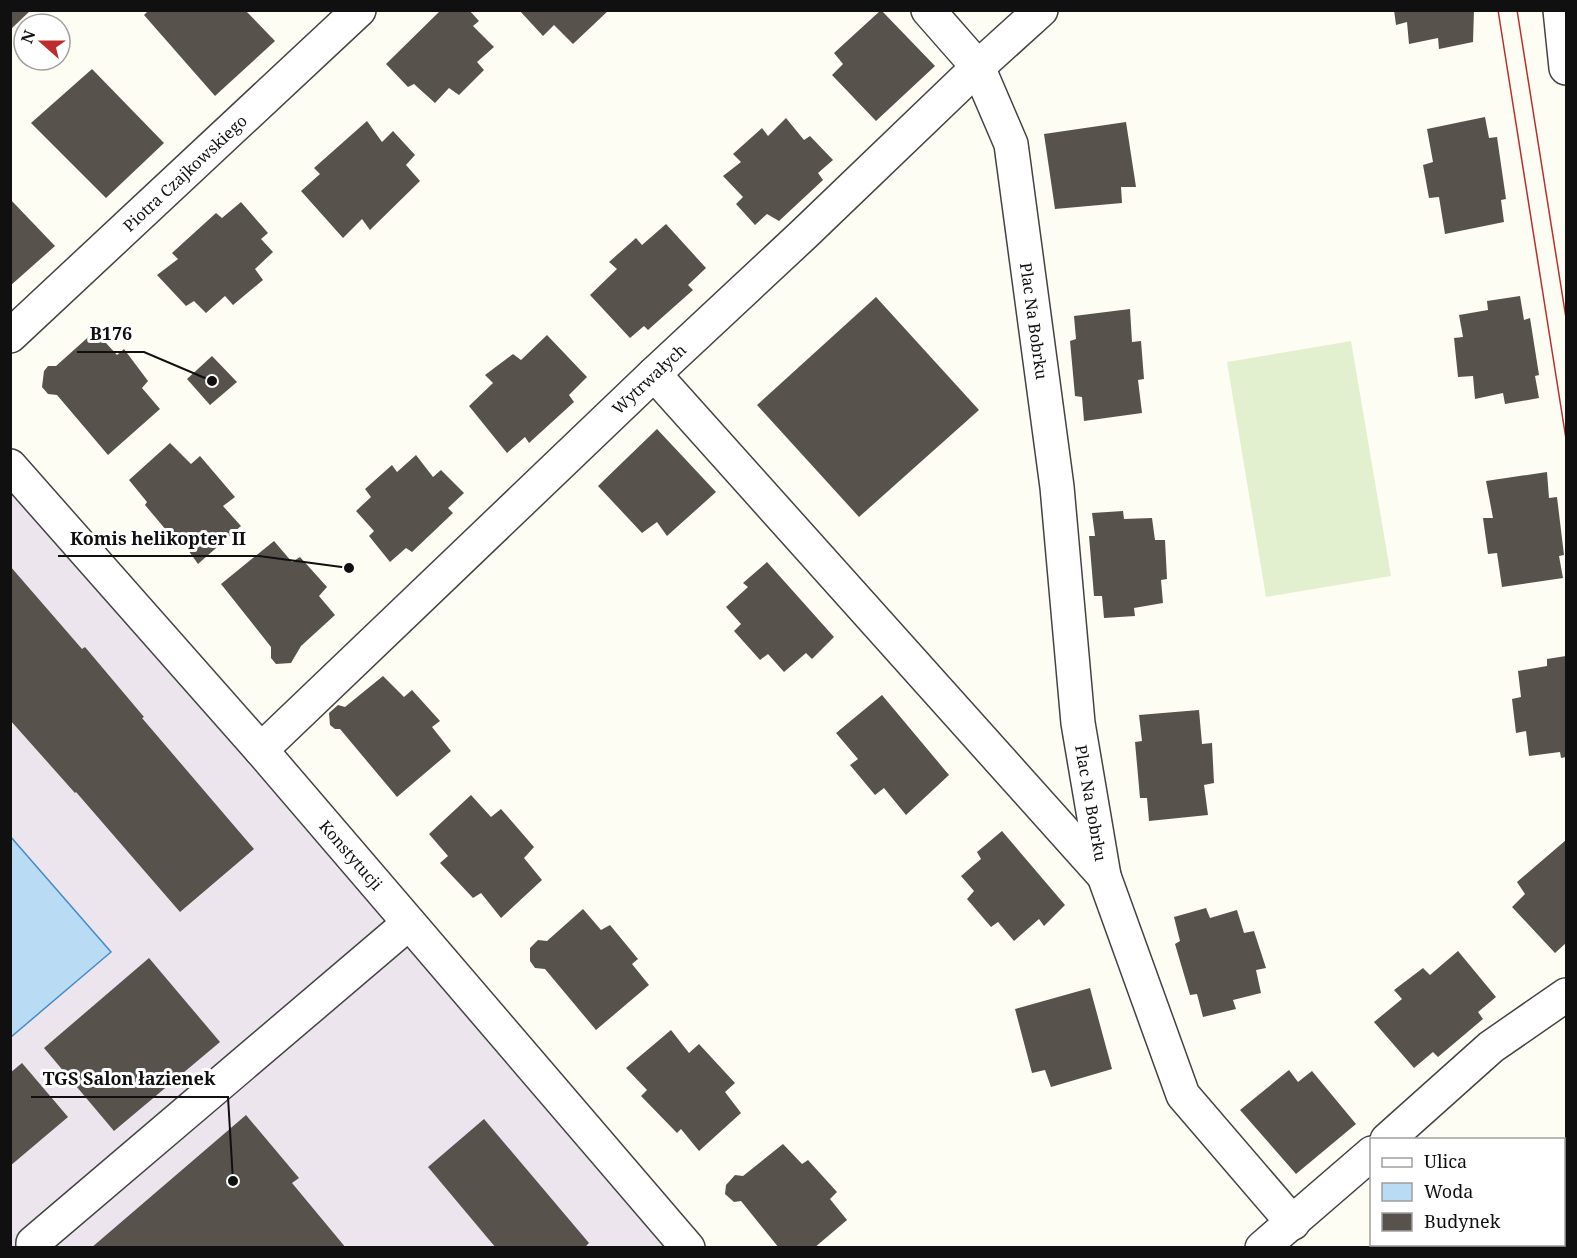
<svg xmlns="http://www.w3.org/2000/svg" width="1577" height="1258" font-family="'Noto Serif',serif">
<style>
.industrial{fill:#ede5ee}
.pitch{fill:#e3f0cf}
.water{fill:#badbf4;stroke:#448cc8;stroke-width:1.5}
.building{fill:#58524d}
.lines{fill:none;stroke-linecap:round;stroke-linejoin:round}
.minor-casing{stroke:#434343;stroke-width:36}
.minor{stroke:#fff;stroke-width:33}
.tram{stroke:#bb2e2d;stroke-width:1.5}
.labels{text-anchor:middle;stroke-width:6;stroke-linejoin:round;paint-order:stroke}
.street-label{font-size:16px;fill:#101010;stroke:#fff}
.leader{fill:none;stroke:#101010;stroke-width:2}
.callout-dot{fill:#101010;stroke:#fff;stroke-width:2}
.callout-label{font-size:18px;text-anchor:middle;font-weight:bold;fill:#101010;stroke:#fff;stroke-width:6;stroke-linejoin:round;paint-order:stroke}
</style>
<rect width="100%" height="100%" fill="#fefdf3"/>
<polygon class="industrial" points="10,466 688,1247 11,1247"/>
<polygon class="pitch" points="1351,341 1391,576 1266,597 1227,362"/>
<polygon class="water" points="10,836 111,952 11,1037 10,1037"/>
<g class="building">
<polygon points="10,10 31,10 10,30"/>
<polygon points="149,10 245,10 275,41 215,96 144,15"/>
<polygon points="441,10 469,10 479,21 473,26 494,47 477,62 484,70 459,95 449,88 435,103 414,84 408,87 386,64"/>
<polygon points="519,10 609,10 573,44 554,25 543,36"/>
<polygon points="881,10 935,66 876,121 832,75 843,64 834,53"/>
<polygon points="1394,10 1474,10 1473,42 1439,49 1438,38 1409,44 1407,22 1396,25"/>
<polygon points="92,69 164,143 106,198 31,123"/>
<polygon points="1485,117 1489,138 1497,137 1506,199 1501,200 1504,222 1445,234 1439,197 1429,198 1423,165 1433,162 1427,129"/>
<polygon points="786,118 804,140 810,136 833,160 818,173 823,180 779,221 767,214 755,225 736,204 743,197 723,176 741,162 733,154 762,128 768,136"/>
<polygon points="367,121 382,142 393,131 415,155 406,165 420,181 370,230 362,219 343,238 301,191 320,174 314,168"/>
<polygon points="1126,122 1136,187 1121,187 1122,203 1055,209 1044,134"/>
<polygon points="10,199 55,246 10,286"/>
<polygon points="241,202 268,233 261,239 273,252 255,269 263,280 233,305 225,296 206,313 194,301 186,306 157,275 178,259 172,253 216,213 222,218"/>
<polygon points="666,224 706,268 688,285 693,290 648,330 644,326 630,338 590,295 617,269 609,262 636,238 642,245"/>
<polygon points="1520,296 1524,320 1530,318 1539,375 1535,376 1539,398 1505,404 1503,393 1475,399 1473,376 1458,377 1454,338 1463,337 1459,315 1488,310 1487,301"/>
<polygon points="876,297 979,410 859,517 757,405"/>
<polygon points="1130,309 1132,342 1141,341 1144,379 1138,380 1142,413 1084,421 1082,397 1075,396 1070,341 1076,339 1074,316"/>
<polygon points="95,331 117,355 124,349 148,381 142,388 160,409 108,455 57,395 48,394 42,387 44,371 48,366 56,366"/>
<polygon points="547,335 587,377 569,395 574,402 529,443 525,437 507,453 469,406 493,383 485,375 513,354 521,360"/>
<polygon points="212,356 237,382 210,405 187,379"/>
<polygon points="657,429 716,492 667,536 657,522 642,533 598,486"/>
<polygon points="170,443 191,464 200,456 235,497 223,506 241,526 198,564 181,540 177,543 145,505 147,502 129,480"/>
<polygon points="416,455 433,477 441,470 464,493 448,508 453,513 412,552 406,548 390,562 369,536 374,531 356,511 371,497 365,489 392,465 397,472"/>
<polygon points="1547,472 1549,498 1557,497 1564,555 1559,556 1563,578 1502,587 1497,553 1488,554 1483,518 1493,518 1486,481"/>
<polygon points="1123,511 1124,519 1152,518 1155,540 1165,540 1167,579 1161,580 1163,603 1134,608 1135,616 1104,618 1102,596 1094,596 1089,536 1095,536 1092,513"/>
<polygon points="274,541 292,562 300,557 327,587 319,596 335,615 301,646 291,663 276,664 271,658 271,647 221,584"/>
<polygon points="767,562 834,637 812,659 806,653 784,672 768,654 760,660 734,631 741,624 726,607 748,587 743,583"/>
<polygon points="10,566 82,649 85,647 144,717 142,718 254,849 180,912 76,792 75,793 10,720"/>
<polygon points="1566,656 1566,757 1561,758 1560,752 1529,756 1526,731 1516,733 1512,699 1521,697 1518,671 1547,666 1547,659"/>
<polygon points="383,676 404,697 412,690 440,721 432,727 451,751 397,797 340,729 335,729 330,725 329,713 338,705 345,707"/>
<polygon points="882,695 949,775 906,815 884,788 875,795 850,765 858,759 836,733"/>
<polygon points="1199,710 1202,744 1212,743 1214,783 1204,785 1208,815 1149,821 1147,798 1140,798 1135,742 1142,741 1139,715"/>
<polygon points="471,795 491,817 501,809 534,847 524,858 542,880 501,918 481,893 473,898 440,863 448,856 429,834"/>
<polygon points="1002,831 1065,905 1044,926 1039,919 1014,941 998,922 991,927 967,899 974,891 961,876 981,859 977,852"/>
<polygon points="1566,840 1566,943 1555,953 1512,907 1525,894 1517,882"/>
<polygon points="1206,908 1210,918 1237,910 1244,933 1254,931 1266,968 1256,970 1261,993 1233,1000 1236,1009 1203,1017 1197,994 1190,995 1175,944 1180,941 1174,917"/>
<polygon points="583,909 601,930 610,925 638,959 632,964 649,985 596,1030 545,969 535,968 530,961 530,948 538,940 547,941"/>
<polygon points="1458,951 1496,997 1478,1012 1483,1019 1438,1057 1433,1052 1414,1068 1374,1022 1402,999 1394,990 1423,968 1430,975"/>
<polygon points="149,958 220,1042 114,1131 44,1048"/>
<polygon points="1090,988 1112,1069 1051,1087 1045,1070 1032,1073 1015,1009"/>
<polygon points="671,1030 689,1053 699,1044 735,1083 725,1092 741,1113 699,1151 681,1129 677,1133 641,1096 647,1090 626,1068"/>
<polygon points="22,1063 68,1117 10,1166 10,1073"/>
<polygon points="1289,1070 1298,1082 1312,1071 1356,1124 1296,1174 1240,1110"/>
<polygon points="246,1115 299,1178 292,1183 346,1248 91,1248"/>
<polygon points="484,1119 589,1243 584,1248 496,1248 428,1167"/>
<polygon points="783,1144 802,1164 808,1160 837,1192 830,1199 847,1220 814,1248 779,1248 741,1201 734,1202 725,1194 726,1185 735,1175 743,1176"/>
</g>
<g class="lines">
<g class="minor-casing">
<g id="minor">
<polyline points="928,10 978,67 1011,144 1057,487 1078,723 1104,876 1183,1095 1293,1223"/>
<polyline points="1560,10 1566,68"/>
<polyline points="10,336 359,10"/>
<polyline points="654,374 1104,876"/>
<polyline points="10,466 261,750 688,1248"/>
<polyline points="261,750 654,374 804,234 978,67 1041,10"/>
<polyline points="1387,1140 1491,1047 1566,995"/>
<polyline points="33,1248 33,1243 409,923"/>
<polyline points="1262,1248 1372,1153"/>
</g>
</g>
<use href="#minor" class="minor"/>
<g class="tram">
<polyline points="1498,10 1566,439"/>
<polyline points="1517,10 1566,318"/>
</g>
</g>
<g class="labels">
<g class="street-label">
<text transform="translate(185 173) rotate(-43)" y="6">Piotra Czajkowskiego</text>
<text transform="translate(1034 321) rotate(82)" y="6">Plac Na Bobrku</text>
<text transform="translate(649 379) rotate(-43)" y="6">Wytrwałych</text>
<text transform="translate(1091 803) rotate(80)" y="6">Plac Na Bobrku</text>
<text transform="translate(351 855) rotate(49)" y="6">Konstytucji</text>
</g>
</g>
<path class="leader" d="M212 381L144 352H77M349 568L259 556H58M233 1181L228 1097H31"/>
<g class="callout-dot">
<circle cx="212" cy="381" r="6"/>
<circle cx="349" cy="568" r="6"/>
<circle cx="233" cy="1181" r="6"/>
</g>
<g class="callout-label">
<text x="111" y="340">B176</text>
<text x="158" y="545">Komis helikopter II</text>
<text x="129" y="1085">TGS Salon łazienek</text>
</g>
<rect width="1577" height="1258" fill="none" stroke="#101010" stroke-width="24"/>
<rect x="1370" y="1138" width="195" height="108" fill="#ffffff" stroke="#9f9f9f" stroke-width="1.5"/>
<rect x="1382" y="1158" width="30" height="9" fill="#ffffff" stroke="#9f9f9f" stroke-width="1.5"/>
<text x="1424" y="1168" font-size="18" fill="#101010">Ulica</text>
<rect x="1382" y="1183" width="30" height="18" fill="#badbf4" stroke="#9f9f9f" stroke-width="1.5"/>
<text x="1424" y="1198" font-size="18" fill="#101010">Woda</text>
<rect x="1382" y="1213" width="30" height="18" fill="#58524d" stroke="#9f9f9f" stroke-width="1.5"/>
<text x="1424" y="1228" font-size="18" fill="#101010">Budynek</text>
<g transform="translate(42 42) rotate(291)"><circle r="28" fill="#ffffff" stroke="#9f9f9f" stroke-width="1.5"/>
<path d="M0-4.5L10 22L0 15L-10 22Z" fill="#bb2e2d"/>
<text y="-9" font-size="16" font-weight="bold" text-anchor="middle" fill="#101010">N</text>
</g>
</svg>
